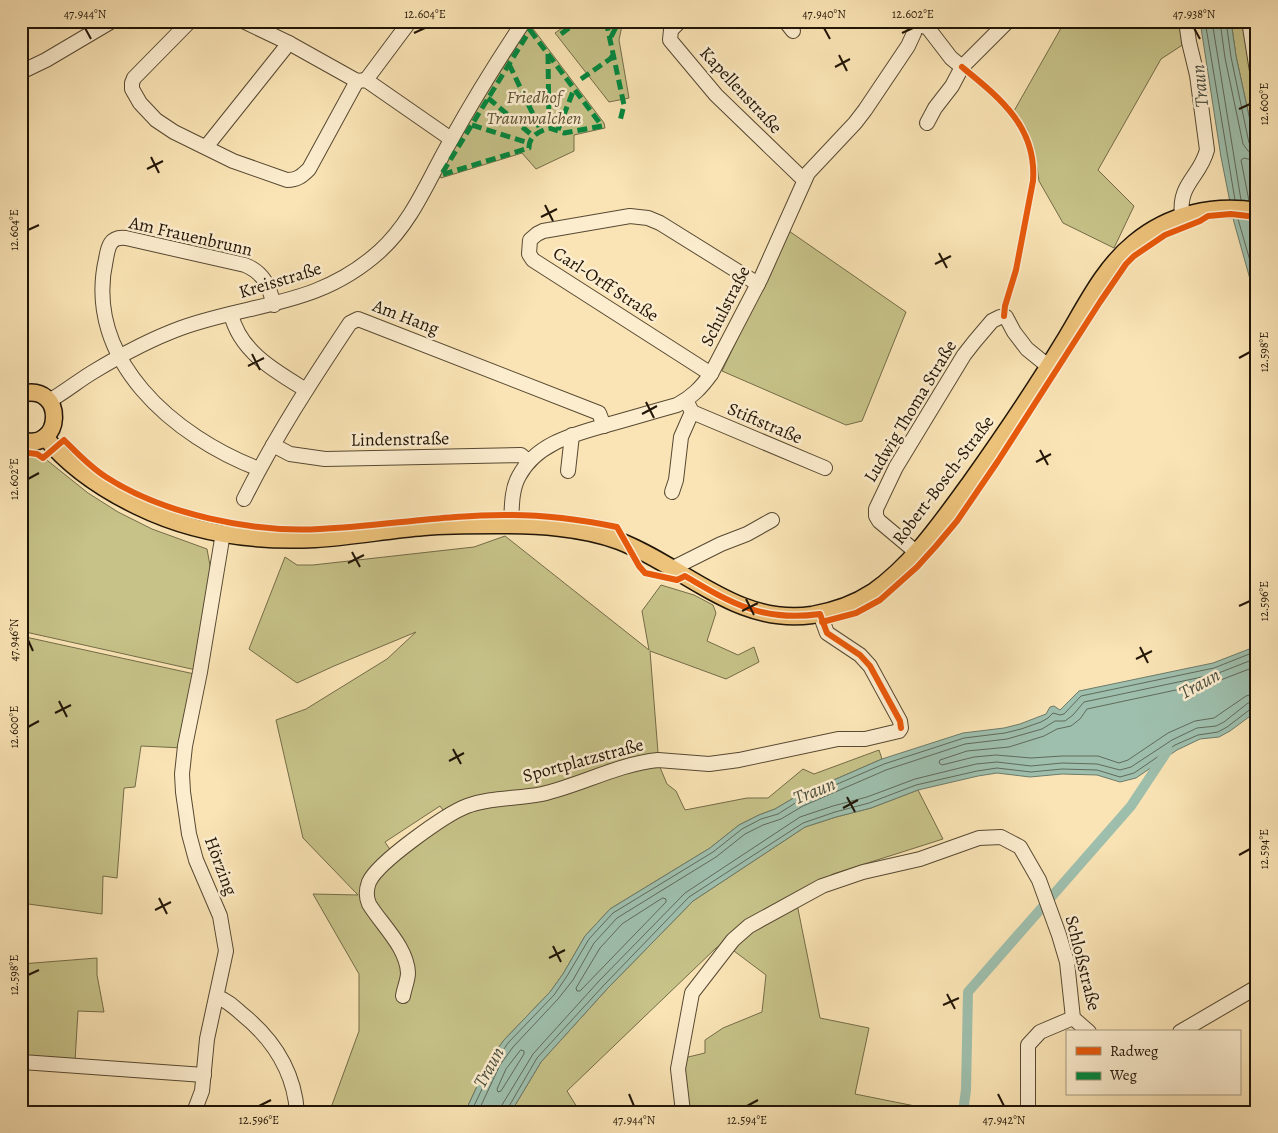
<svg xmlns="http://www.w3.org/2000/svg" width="1278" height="1133" font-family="Alegreya,serif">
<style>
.green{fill:#c6c288;stroke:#746c48;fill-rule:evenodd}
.water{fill:#9ebfad;stroke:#6c7b6b}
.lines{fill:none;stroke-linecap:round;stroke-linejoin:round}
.shore{stroke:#606a5a;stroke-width:1}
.canal{stroke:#9ebfad;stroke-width:10}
.minor-casing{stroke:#574932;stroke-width:16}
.major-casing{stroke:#211507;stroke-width:19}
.minor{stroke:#fcedcf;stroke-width:14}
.major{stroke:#edc27a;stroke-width:16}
.quiet{stroke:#00873e;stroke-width:5;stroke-dasharray:10 5;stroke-linecap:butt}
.cycleway-casing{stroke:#fcedcf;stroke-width:9}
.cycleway{stroke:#e8590c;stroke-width:6}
.ticks{fill:none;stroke:#211507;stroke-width:2}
.labels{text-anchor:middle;stroke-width:5;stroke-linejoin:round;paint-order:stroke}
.street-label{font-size:18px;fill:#211507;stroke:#fcedcf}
.park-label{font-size:18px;font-style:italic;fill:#5b5234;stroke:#fcedcf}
.water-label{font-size:19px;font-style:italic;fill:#4d5041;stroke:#fcedcf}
.neatline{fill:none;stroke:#211507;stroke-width:2}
.ticks-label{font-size:12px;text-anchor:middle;fill:#211507}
</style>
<rect width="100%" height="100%" fill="#fae4b5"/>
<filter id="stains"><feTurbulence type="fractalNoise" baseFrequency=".004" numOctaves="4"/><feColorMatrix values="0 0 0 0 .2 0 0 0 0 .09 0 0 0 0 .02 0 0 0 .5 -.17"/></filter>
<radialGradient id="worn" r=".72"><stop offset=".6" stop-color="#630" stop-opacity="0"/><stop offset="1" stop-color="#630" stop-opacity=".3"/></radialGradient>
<g class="green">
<polygon points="572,21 623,21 619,40 629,98 609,102 555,33"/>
<polygon points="1065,21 1182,21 1184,44 1161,59 1098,170 1134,206 1114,248 1063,223 1039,181 1034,148 1027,129 1014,111"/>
<polygon points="1231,21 1247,21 1257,88 1257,153 1236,56"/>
<polygon points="528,28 534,30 604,123 605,128 574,135 574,151 536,169 522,153 441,178 439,174 485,96"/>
<polygon points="789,231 906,312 862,421 846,425 722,371"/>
<polygon points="21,454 43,457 88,493 118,512 152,529 207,549 211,571 196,670 21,631"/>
<path d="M 505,536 L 649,650 L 642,611 L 661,585 L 694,595 L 713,605 L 716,613 L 707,641 L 738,655 L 754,647 L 759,662 L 726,679 L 650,651 L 659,765 L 667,784 L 676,791 L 685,810 L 747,798 L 768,798 L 803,769 L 814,774 L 879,750 L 882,759 L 797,796 L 775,809 L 759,815 L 739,825 L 710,848 L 610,909 L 585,936 L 563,974 L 550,992 L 504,1040 L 490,1059 L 465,1112 L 332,1112 L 332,1105 L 359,1031 L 359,974 L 313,894 L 358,895 L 303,838 L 276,720 L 306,709 L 387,659 L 416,632 L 334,666 L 297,683 L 249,649 L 285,557 L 297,565 L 313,565 L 474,547 ZM 440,806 L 446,814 L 391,851 L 385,842 Z"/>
<polygon points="21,636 199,675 183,748 141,746 135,787 124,788 117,878 103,876 102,914 21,903"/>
<polygon points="918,790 943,839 833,874 716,948 567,1091 580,1112 511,1112 541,1062 607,989 693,901 805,827 836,817 871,808"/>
<polygon points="797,904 820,1018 869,1028 855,1094 920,1107 919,1112 685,1112 684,1058 705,1053 705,1040 723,1028 762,1012 766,975 730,948 738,938"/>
<polygon points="97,958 97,975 104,1012 78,1011 75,1061 21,1058 21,964"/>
</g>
<g class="water">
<polygon points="1200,21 1231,21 1236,56 1257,153 1257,304 1234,222 1221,157"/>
<polygon points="1257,646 1257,711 1230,731 1219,737 1200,739 1177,750 1136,778 1120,782 1097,775 1062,774 1030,777 997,773 978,776 918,790 871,808 836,817 805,827 693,901 607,989 541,1062 511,1112 465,1112 490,1059 504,1040 550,992 563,974 585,936 610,909 710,848 739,825 759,815 775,809 797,796 882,759 963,733 1004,728 1020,724 1046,714 1050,707 1054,706 1060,710 1079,691 1213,663"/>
</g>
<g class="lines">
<g class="shore">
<polyline points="1205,21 1235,200"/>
<polyline points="1212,21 1241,200"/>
<polyline points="1220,21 1225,58 1243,144 1248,151 1257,153"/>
<polyline points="1226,21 1231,57 1249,143 1252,146 1257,147"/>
<polyline points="1249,201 1241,160 1244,158 1257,161"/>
<polyline points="1238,219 1257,285"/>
<polyline points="1257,666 1218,681 1087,709 1080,719 1071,726 1057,729 1044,736 1009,747 967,751 940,760 939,763 942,765 974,757 996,755 1031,758 1062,756 1098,756 1119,763 1128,760 1168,733 1195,721 1214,718 1246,696 1257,693"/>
<polygon points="663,898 666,899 666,902 580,991 577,991 576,988 600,948 622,924"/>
<polygon points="521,1050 524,1051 524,1054 501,1091 498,1092 497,1089 506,1069"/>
<polyline points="471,1112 495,1062 508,1043 554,995 567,976 589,939 613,913 713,852 742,829 761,819 778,814 800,800 884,764 964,738 1005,733 1021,729 1041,722 1048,718 1053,713 1060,715 1064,714 1081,696 1214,668 1257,651"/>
<polyline points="478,1112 500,1065 513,1047 558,999 573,980 594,943 617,918 716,857 745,834 763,825 781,819 803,806 886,770 965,744 1007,739 1042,729 1055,721 1065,721 1073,715 1084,702 1216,674 1257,658"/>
<polyline points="501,1112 502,1105 533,1054 599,981 685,893 800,817 833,806 867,797 915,779 976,764 997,762 1031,766 1062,763 1097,764 1120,770 1131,767 1172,740 1197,728 1216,726 1224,722 1248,703 1257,701"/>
<polyline points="507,1112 508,1108 537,1058 604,985 689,897 803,823 835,812 869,803 916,785 977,771 997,768 1031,772 1062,769 1097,770 1120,777 1134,773 1175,745 1198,735 1218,732 1227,727 1252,708 1257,707"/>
</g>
<polyline class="canal" points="963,1112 966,1090 968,992 1131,806 1168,750"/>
<g class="minor-casing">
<g id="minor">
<path d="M 190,21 L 134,78 L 132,83 L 132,89 L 140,103 L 156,120 L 174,132 L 233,161 L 287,180 C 297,180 302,176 309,169 L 357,81"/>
<polyline points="243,21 289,43 357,81 366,80 451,139"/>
<polyline points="680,21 671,30 670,40 716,95 804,180"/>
<polyline points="785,21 793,31"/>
<polyline points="1249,21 1257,71"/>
<polyline points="917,24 928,28 951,58 962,67"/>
<polyline points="21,72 46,60 112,21"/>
<polyline points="366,80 410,21"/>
<polyline points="927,123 935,108 952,86 962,67 1008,21"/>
<polyline points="206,147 289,43"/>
<path d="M 1182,215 C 1178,184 1200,177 1207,150 L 1197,75 L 1189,42 L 1186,21"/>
<path d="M 231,314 C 240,352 275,371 306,390"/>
<polyline points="711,374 533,260 529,254 530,240 537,234 543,231 630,216 648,218 660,223 758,284"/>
<path d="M 49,401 C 65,392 78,381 93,372 C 121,355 151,339 181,328 C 254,302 318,307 380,251 C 413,221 429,178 451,140 C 473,100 498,60 524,21"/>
<polyline points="692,412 825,468"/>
<polyline points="273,445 290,454 325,459 521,455 528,461"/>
<path d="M 259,469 C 175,437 83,360 106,259 C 108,247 110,236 126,238 L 245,265 C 264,273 269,286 274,305"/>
<polyline points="568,471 572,435"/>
<polyline points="672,492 676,480 681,437 692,412 688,404"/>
<path d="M 244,499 C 275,437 312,380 350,323 L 358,319 L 599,413 L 604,426"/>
<path d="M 511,525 C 512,508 511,490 519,476 C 537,442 576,434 610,424 C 632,418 655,411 677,405 C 692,397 701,388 711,374 L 761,278 L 808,173 L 855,123 L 865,110 L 908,46 L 914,33 L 917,21"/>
<polyline points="916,552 879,521 876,516 876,509 896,467 964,355 975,341 992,321 1000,317 1006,317 1014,332 1027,349 1048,366"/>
<polyline points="673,569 675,567 721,544 747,534 772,520"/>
<path d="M 403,996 C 404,989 408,980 408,973 C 407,947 381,924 369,904 C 366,897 366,890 369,882 C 378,862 446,814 467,806 C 490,797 517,799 542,794 C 581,785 618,764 658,760 L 709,764 L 739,760 L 838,739 L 865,739 L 899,731 L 901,728 L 900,721 L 870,666 L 860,655 L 827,633 L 820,614"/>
<path d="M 217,997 C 227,1000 234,1007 242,1014 C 273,1039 294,1071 297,1112"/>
<polyline points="1180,1032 1257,987"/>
<polyline points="22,1062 204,1075"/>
<polyline points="194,1112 202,1091 207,1039 226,951 220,916 196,860 189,834 183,792 182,774 185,746 200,672 223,533"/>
<polyline points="683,1112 678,1069 692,993 733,940 749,926 822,886 863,872 920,859 979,838 1001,837 1020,847 1039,880 1059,935 1067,962 1073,1018 1089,1032"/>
<polyline points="1028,1112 1028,1045 1040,1032 1073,1018"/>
</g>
</g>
<g class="major-casing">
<g id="major">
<path d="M 21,394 C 67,382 63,454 21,440"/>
<path d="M 45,437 C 70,468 102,489 137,506 C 192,533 255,542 315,539 C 351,537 387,530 424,527 C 448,525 472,525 497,525 C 537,525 581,527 619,541 C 684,566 737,626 812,615 C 835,611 855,604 873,592 C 913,564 942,521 970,483 C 1002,438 1034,391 1063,343 C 1084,309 1102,269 1134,243 C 1169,214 1213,204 1257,211"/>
</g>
</g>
<use href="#minor" class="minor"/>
<use href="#major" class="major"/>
<g class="quiet">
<polyline points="606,21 624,105 620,121"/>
<path d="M 530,30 L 602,126 L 564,133 L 549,128 C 538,132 529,136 529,148 L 441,175 Z"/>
<polyline points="561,34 578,21"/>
<polyline points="611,37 619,21"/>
<polyline points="548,54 549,128"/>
<polyline points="509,64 541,131"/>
<polyline points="581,79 610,59 614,54"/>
<polyline points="488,98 533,136"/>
<polyline points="472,125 529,143"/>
<polyline points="558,130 574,89"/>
</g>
<g class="cycleway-casing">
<g id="cycleway">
<path d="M 962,67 C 1000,98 1037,127 1033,181 L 1016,270 L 1005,306 L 1004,316"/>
<path d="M 21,452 L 37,454 L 43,458 L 64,440 C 77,453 90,467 106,477 C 163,514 253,533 320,529 C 384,526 448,514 512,515 C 548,515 583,520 617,527 L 639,566 L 645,573 L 677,580 L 685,576 C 732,604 764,622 820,614 L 827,633 L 860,655 L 870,666 L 900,721 L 901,728"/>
<polyline points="822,622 856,613 880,600 917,567 936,546 957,521 998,461 1100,302 1126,264 1134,256 1165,235 1200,221 1208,216 1231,214 1257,217"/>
</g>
</g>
<use href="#cycleway" class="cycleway"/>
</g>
<path class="ticks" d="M 85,28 L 91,39M 824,28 L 830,39M 1194,28 L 1200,39M 414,33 L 425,28M 902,33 L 913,28M 839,55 L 847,71M 835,67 L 850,59M 1239,109 L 1250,104M 151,157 L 159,173M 147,169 L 163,161M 545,205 L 553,221M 541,217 L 557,209M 28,230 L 39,225M 939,253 L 947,268M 935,264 L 951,256M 252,354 L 260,370M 1239,358 L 1250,352M 248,366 L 264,358M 646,402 L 654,418M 642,414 L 657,406M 1040,450 L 1048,465M 1036,462 L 1051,454M 28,479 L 39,473M 352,552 L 360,567M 348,563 L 364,555M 746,599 L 754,615M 1239,606 L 1250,601M 742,611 L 758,603M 28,640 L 33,651M 1140,647 L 1148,663M 1136,659 L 1152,651M 59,701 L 67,717M 55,713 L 71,705M 28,727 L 39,721M 453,749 L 461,764M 449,761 L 464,753M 847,797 L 855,812M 843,808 L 858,800M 1239,855 L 1250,849M 159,898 L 167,914M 155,910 L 171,902M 553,946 L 561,962M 549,958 L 565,950M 28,975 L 39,970M 947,994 L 955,1009M 943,1005 L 959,998M 629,1094 L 634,1106M 998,1094 L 1004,1106M 259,1106 L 271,1100M 747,1106 L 758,1100"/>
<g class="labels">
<g class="street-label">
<text transform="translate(741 90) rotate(47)" y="6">Kapellenstraße</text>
<text transform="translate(191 236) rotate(13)" y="6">Am Frauenbrunn</text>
<text transform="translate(280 280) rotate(-17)" y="6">Kreisstraße</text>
<text transform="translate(606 284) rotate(33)" y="6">Carl-Orff Straße</text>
<text transform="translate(725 306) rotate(-63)" y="6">Schulstraße</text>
<text transform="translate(406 317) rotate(21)" y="6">Am Hang</text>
<text transform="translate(910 411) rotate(-59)" y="6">Ludwig Thoma Straße</text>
<text transform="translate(765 423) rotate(23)" y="6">Stiftstraße</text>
<text transform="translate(400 439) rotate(-1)" y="6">Lindenstraße</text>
<text transform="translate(943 480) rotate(-53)" y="6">Robert-Bosch-Straße</text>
<text transform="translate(583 760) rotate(-15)" y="6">Sportplatzstraße</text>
<text transform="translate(221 866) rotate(69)" y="6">Hörzing</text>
<text transform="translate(1083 963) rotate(76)" y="6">Schloßstraße</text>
</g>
<g class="park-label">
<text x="534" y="103">Friedhof<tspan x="534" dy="21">Traunwalchen</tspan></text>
</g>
<g class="water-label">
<text transform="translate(1199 86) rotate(-96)" y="7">Traun</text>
<text transform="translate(1199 683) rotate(-29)" y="7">Traun</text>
<text transform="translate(814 790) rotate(-22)" y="7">Traun</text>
<text transform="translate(488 1067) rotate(-61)" y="7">Traun</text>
</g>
</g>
<rect width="1278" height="1133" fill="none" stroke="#fae4b5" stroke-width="55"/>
<rect x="1066" y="1030" width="175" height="65" fill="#fcedcf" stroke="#a4977f"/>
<rect x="1076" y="1047" width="25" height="8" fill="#e8590c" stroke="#a4977f"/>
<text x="1110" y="1056" font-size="15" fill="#211507">Radweg</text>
<rect x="1076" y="1072" width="25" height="8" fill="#00873e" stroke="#a4977f"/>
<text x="1110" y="1080" font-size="15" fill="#211507">Weg</text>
<rect x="28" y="28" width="1222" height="1078" class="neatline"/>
<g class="ticks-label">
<text x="85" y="18">47.944°N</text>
<text x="425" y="18">12.604°E</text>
<text x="824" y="18">47.940°N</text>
<text x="913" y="18">12.602°E</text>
<text x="1194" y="18">47.938°N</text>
<text transform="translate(1264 104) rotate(-90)" y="4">12.600°E</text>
<text transform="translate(14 230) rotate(-90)" y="4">12.604°E</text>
<text transform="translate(1264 352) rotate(-90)" y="4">12.598°E</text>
<text transform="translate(14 479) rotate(-90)" y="4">12.602°E</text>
<text transform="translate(1264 601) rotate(-90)" y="4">12.596°E</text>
<text transform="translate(14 640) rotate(-90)" y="4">47.946°N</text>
<text transform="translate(14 727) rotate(-90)" y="4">12.600°E</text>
<text transform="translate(1264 849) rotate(-90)" y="4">12.594°E</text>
<text transform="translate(14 975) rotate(-90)" y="4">12.598°E</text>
<text x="259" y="1124">12.596°E</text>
<text x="634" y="1124">47.944°N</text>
<text x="747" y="1124">12.594°E</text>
<text x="1004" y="1124">47.942°N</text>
</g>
<rect width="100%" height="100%" filter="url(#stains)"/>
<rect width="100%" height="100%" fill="url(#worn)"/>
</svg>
